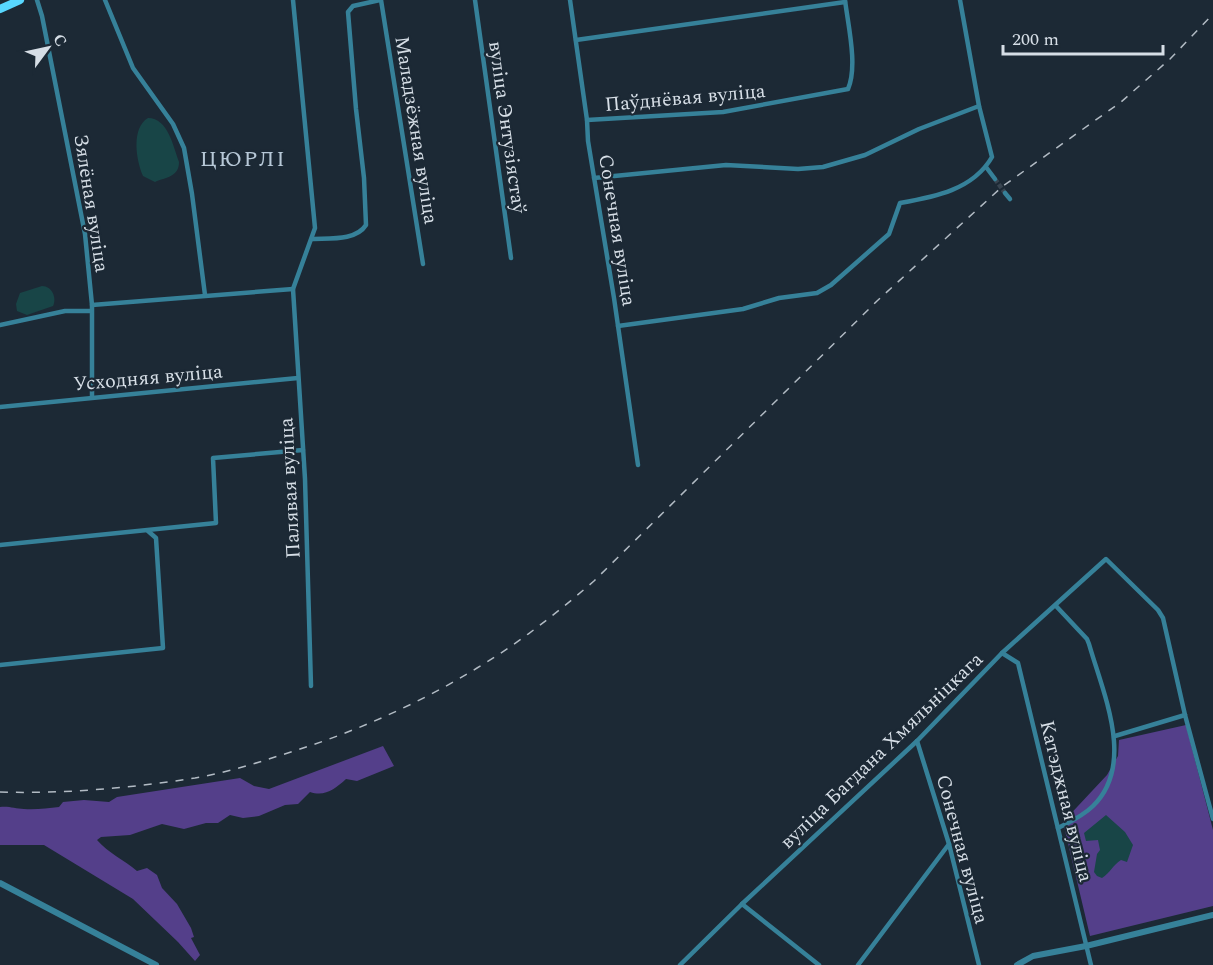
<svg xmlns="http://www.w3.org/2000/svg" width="1213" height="965" font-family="Spectral,serif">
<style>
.green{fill:#543f8a}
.water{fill:#184547}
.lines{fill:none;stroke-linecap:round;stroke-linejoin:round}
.minor-tunnel{stroke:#384450;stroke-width:4.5;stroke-dasharray:4.5 2;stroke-linecap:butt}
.minor{stroke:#368199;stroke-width:4.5}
.tertiary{stroke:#368199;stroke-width:6}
.primary{stroke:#58d7ff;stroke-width:8}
.rail{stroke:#b2bbc4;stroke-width:1.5;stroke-dasharray:8 8;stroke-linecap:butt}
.labels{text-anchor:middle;stroke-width:4.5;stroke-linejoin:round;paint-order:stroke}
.street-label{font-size:20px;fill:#d6dee6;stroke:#1c2935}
.quarter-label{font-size:22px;letter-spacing:1.5px;fill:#b7c8d7;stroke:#1c2935}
</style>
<rect width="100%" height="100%" fill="#1c2935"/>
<g class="green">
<polygon points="1186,725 1213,830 1213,906 1090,936 1063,822 1107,775 1118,756 1119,740"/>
<path d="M 383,746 L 394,766 L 357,781 L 346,779 C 335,789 325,797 310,792 L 298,804 L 285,805 L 259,816 L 243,818 L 230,815 L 218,823 L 206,823 L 184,829 L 162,824 L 130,835 L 101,837 L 97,840 C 108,853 124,860 137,871 L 147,868 L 157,875 L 162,888 L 177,904 L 191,928 L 194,937 L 191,938 L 200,955 L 195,961 L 178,942 L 133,899 L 44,845 L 0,845 L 0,807 C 10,806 15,809 24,809 C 36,810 48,808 59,807 L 63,802 L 84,800 L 109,802 L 117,797 L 240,778 L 254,786 L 269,789 Z"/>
</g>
<g class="water">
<path d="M 148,118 C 168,118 173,146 179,162 C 179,177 166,177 155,182 L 143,176 C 136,160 131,128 148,118 Z"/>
<path d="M 42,286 C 52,286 57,298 53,306 L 27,315 L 17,311 L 16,304 L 20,293 Z"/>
<path d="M 1106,815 L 1125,832 L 1133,845 L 1127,862 L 1121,860 C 1113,865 1110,873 1102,878 L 1097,876 L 1094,872 L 1097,854 L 1100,850 L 1098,840 L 1086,841 L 1084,833 Z"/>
</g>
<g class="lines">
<polyline class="minor-tunnel" points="995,179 1005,193"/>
<g class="minor">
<polyline points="37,0 42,16 85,234 92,305 92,397"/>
<polyline points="105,0 133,68 173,124 184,148 192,194 205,295"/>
<polyline points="293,0 315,228 293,289 305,479 311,686"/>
<polyline points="381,0 423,264"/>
<polyline points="475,0 511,258"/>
<polyline points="570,0 587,120 588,141 614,298 638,465"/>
<polyline points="576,40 845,2"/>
<path d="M 587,120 L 723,112 L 848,89 C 858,66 848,25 845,0"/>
<polyline points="986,167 995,179"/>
<polyline points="594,178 726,165 798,169 823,167 865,155 919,129 979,106"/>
<polyline points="1005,193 1010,199"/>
<path d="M 312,239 C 329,238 356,241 366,225 L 364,178 L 356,109 L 348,12 L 353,6 L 380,0"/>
<polyline points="92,305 293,289"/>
<polyline points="0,325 65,311 91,311"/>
<path d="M 618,326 L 743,309 L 779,298 L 817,293 L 831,285 L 889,234 L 900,203 C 934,197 973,190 992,157 L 979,106 L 960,0"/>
<polyline points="0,407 298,378"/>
<polyline points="0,545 216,523 213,458 303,450"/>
<path d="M 1056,606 L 1087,639 L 1089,644 C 1103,693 1136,764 1093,806 C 1083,816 1070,822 1058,828"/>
<polyline points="1002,653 1018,663 1091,965"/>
<polyline points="0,665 163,648 156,538 148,531"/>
<polyline points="1115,736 1185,715"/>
<polyline points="917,741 949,844 979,965"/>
<polyline points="742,904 819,965"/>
<polyline points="680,965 742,904 917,741 1002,653 1106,559 1158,610 1163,618 1185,715 1213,819"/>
<polyline points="858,965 949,844"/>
</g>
<g class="tertiary">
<polyline points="0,883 156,965"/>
<polyline points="1017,965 1033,956 1086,946 1213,915"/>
</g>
<polyline class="primary" points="0,9 20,0"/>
<path class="rail" d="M 0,792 C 64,794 131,788 195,778 C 223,773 251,765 278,756 C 348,735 415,706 477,668 C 519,643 557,613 594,581 L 877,301 L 1003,186 L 1121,102 L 1170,59 L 1213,14"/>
</g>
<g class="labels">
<g class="street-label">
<text transform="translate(685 97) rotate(-5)" y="7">Паўднёвая вуліца</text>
<text transform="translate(508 127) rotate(82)" y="7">вуліца Энтузіястаў</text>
<text transform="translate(417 130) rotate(81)" y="7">Маладзёжная вуліца</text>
<text transform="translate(92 203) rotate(81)" y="7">Зялёная вуліца</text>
<text transform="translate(618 230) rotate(81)" y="7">Сонечная вуліца</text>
<text transform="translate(148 377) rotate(-5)" y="7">Усходняя вуліца</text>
<text transform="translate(289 488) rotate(-93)" y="7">Палявая вуліца</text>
<text transform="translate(881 750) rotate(-44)" y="7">вуліца Багдана Хмяльніцкага</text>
<text transform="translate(1067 801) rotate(76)" y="7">Катэджная вуліца</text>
<text transform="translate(963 849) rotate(75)" y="7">Сонечная вуліца</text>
</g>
<g class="quarter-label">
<text x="243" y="166">ЦЮРЛІ</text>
</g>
</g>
<g transform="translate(48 48) rotate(57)" stroke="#1c2935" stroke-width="4.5" paint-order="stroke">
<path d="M0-4.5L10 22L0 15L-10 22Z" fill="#d6dee6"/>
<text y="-9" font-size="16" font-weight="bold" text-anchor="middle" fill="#d6dee6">С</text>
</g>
<path d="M1003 45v9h160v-9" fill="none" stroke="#d6dee6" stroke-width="3"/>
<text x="1012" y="45" font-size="18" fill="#d6dee6" stroke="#1c2935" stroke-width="4.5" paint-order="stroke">200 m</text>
</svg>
